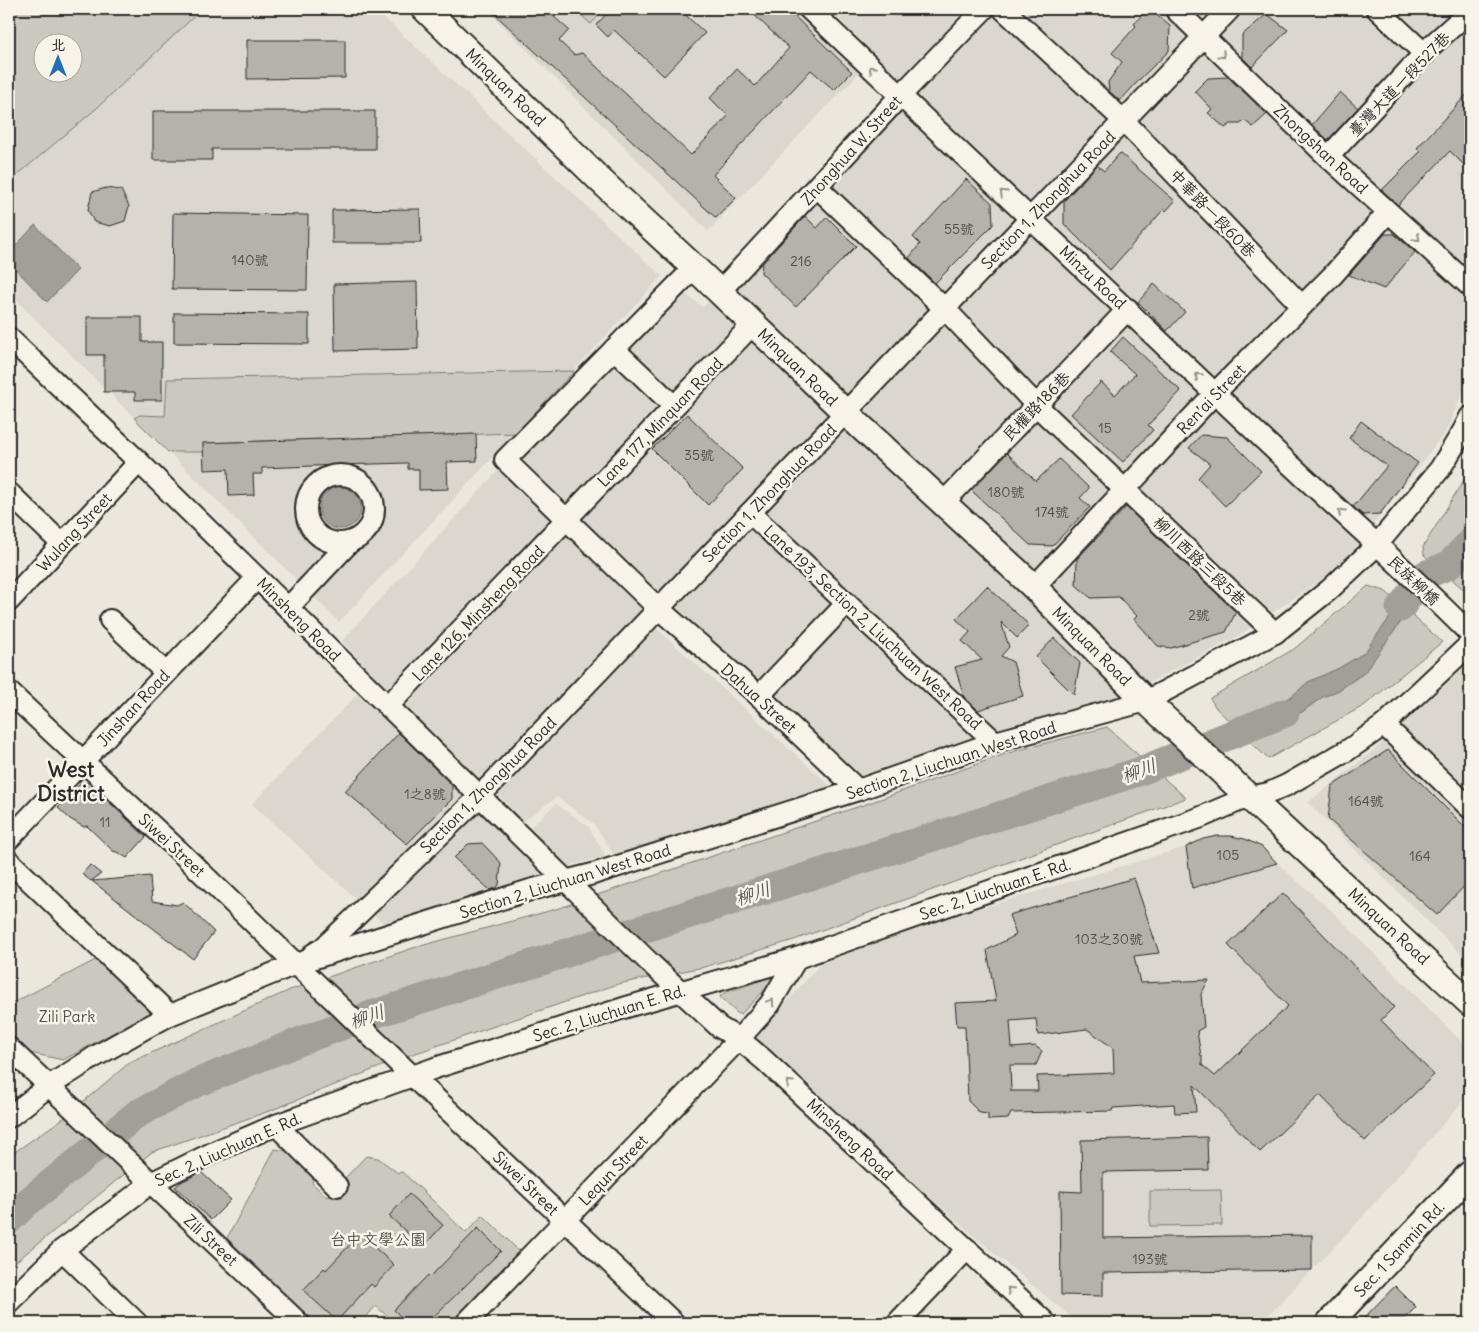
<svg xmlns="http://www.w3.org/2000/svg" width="1479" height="1332" font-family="Delius,'LXGW WenKai TC',sans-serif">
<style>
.built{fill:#dbd7ce;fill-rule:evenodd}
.green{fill:#cbc8bf;stroke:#7b7a75;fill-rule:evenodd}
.water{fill:#a29f98;stroke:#72716c}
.pier{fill:#ebe7dd}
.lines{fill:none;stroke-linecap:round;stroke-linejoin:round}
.river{stroke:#a29f98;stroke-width:29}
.building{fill:#b5b2ab;stroke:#2b2b2b;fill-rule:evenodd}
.minor-casing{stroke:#2b2b2b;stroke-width:24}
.major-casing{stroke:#2b2b2b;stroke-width:29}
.minor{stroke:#f7f3e8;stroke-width:20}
.major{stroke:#f7f3e8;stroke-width:25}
.oneway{stroke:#918f8a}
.labels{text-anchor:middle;stroke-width:5;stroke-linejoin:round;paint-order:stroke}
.number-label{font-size:14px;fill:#4e4d4b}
.street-label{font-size:16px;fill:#2b2b2b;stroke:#f7f3e8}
.park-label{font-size:16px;fill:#535250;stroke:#f7f3e8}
.water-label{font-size:18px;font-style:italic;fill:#555451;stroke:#f7f3e8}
.district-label{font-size:21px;font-weight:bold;fill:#2b2b2b;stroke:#f7f3e8}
</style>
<rect width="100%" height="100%" fill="#ebe7dd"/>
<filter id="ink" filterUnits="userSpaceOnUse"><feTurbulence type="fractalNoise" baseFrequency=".02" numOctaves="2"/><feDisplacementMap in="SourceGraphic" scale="10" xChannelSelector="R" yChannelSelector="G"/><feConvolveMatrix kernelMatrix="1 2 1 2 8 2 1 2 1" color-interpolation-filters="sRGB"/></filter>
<g filter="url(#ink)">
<g class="built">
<path d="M 9,9 L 375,9 L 662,276 L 339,622 L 9,293 ZM 42,42 L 72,42 L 72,72 L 42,72 Z"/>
<polygon points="486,9 793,9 859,73 708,231"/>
<polygon points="829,9 1470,9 1470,376 1446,431 1342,565 1240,635 1125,695 865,780 656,594 467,792 517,838 556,804 588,826 606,856 546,872 384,924 252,804 375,676 342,641 670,283 703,307 917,96"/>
<polygon points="655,627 837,792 614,855 594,824 557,797 522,822 497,793"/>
<polygon points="1470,662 1470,963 1308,803 1385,741"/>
<polygon points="1186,847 1193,888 1277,863 1335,914 1470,1050 1470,1093 1357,1223 1261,1323 1078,1323 983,1244 753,1040 830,953"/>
</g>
<g class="green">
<path d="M 9,9 L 202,9 L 97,108 L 9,182 L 9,156 L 11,154 L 9,154 ZM 42,42 L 72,42 L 72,72 L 42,72 Z"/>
<polygon points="574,9 600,9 603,11 591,24"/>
<polygon points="574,371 516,433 203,443 203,452 168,452 134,418 140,415 165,416 167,379"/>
<polygon points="1470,470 1470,595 1424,555 1423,547"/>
<polygon points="1368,586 1385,591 1442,642 1365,705 1268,759 1216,708 1210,698 1294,649"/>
<polygon points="1107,727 1186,798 794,940 704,967 618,984 410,1055 272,1110 152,1152 9,1267 9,1156 65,1117 129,1063 290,990 413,948 556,909 869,803 1008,753"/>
<polygon points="103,956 147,999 150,1013 63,1060 30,1053 9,1031 9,1005"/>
<polygon points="768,978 773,978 774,980 741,1014 738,1014 721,998 720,996 724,993"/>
<polygon points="275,1149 290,1151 313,1172 313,1181 312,1183 327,1197 366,1156 378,1158 398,1173 402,1172 422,1190 466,1233 483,1215 519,1251 450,1323 395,1323 376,1306 360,1323 315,1323 227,1238"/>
<polygon points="1221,1190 1222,1225 1150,1226 1150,1191"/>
</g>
<g class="water">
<polygon points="35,225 78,270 47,302 9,262 9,253"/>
<circle cx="340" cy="508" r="21"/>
<polygon points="1470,534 1470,548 1406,615 1364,673 1339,690 1321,698 1302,712 1260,735 1237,717 1253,716 1292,696 1308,682 1339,668 1364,653 1401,602"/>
</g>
<polygon class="pier" points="1433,566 1446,578 1412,612 1400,600"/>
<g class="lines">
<g class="river">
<polyline points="1400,608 1425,575 1449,565 1470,543"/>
<polyline points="9,1220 24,1205 137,1114 196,1083 306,1039 371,1015 1138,772 1285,713"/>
</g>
</g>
<g class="building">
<polygon points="489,9 545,9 569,30 559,41 574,55 582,53 691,155 728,116 710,98 737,69 755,86 789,48 748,9 787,9 852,72 834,90 811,70 713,175 736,198 716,218"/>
<polygon points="611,9 679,9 705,33 664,76 614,30 608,37 596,25"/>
<polygon points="1147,9 1149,9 1170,26 1169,51 1141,78 1120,101 1109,91 1108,82 1122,62 1112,53 1136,26 1134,24"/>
<polygon points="1267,14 1288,30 1252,67 1242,57 1242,35"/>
<polygon points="247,40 345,40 345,78 247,79"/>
<polygon points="1228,77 1267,114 1253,127 1245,121 1240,124 1231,124 1225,128 1208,113 1212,109 1195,91 1208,78"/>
<polygon points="1470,91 1470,171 1450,151 1398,205 1382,190 1421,151 1417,148"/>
<polygon points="1340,92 1358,108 1328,140 1312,125"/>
<polygon points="153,111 375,111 375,149 212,149 212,160 153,160"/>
<polygon points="1120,153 1175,201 1166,211 1164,209 1110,270 1064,224 1064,201 1097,165 1104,171"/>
<polygon points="966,179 992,203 993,225 935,283 909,258 920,244 913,237"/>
<polygon points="106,188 121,190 129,206 125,221 110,226 94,222 88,210 92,192"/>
<polygon points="420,209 421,243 332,243 332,210"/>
<polygon points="173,213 308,215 307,290 172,289"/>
<polygon points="805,216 817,228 827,217 856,246 796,307 761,273 762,264"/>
<polygon points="1385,234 1394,234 1415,252 1384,289 1349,275"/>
<polygon points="417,282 418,349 335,351 334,284"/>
<polygon points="1154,284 1185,312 1167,331 1138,302"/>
<polygon points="174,313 309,314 309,344 174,343"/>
<polygon points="87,317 142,317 142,342 162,342 162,400 135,400 135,392 104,392 104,355 87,355"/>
<polygon points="1123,337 1181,391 1148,425 1153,430 1123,462 1071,414 1101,382 1115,395 1135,374 1110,352"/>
<polygon points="687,414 743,469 708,505 652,449"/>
<polygon points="1361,421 1418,463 1380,514 1363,515 1353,507 1387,466 1349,438"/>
<polygon points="476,434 477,461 447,462 448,489 419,490 419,469 408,469 408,463 338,465 262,468 262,474 253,474 254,495 229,496 228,469 204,470 203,443"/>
<polygon points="1201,435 1227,437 1261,471 1225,506 1198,478 1210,464 1189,448"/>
<polygon points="1007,453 1036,481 1059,459 1089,488 1080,498 1090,507 1052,546 1030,545 971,490"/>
<polygon points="1126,507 1236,612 1226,632 1171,648 1158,646 1134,619 1137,616 1119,597 1091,598 1076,585 1077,559"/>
<polygon points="987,586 1029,625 1017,638 1001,622 1009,647 1001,656 1013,662 1023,696 978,710 964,697 955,667 982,660 962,641 970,632 956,619"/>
<polygon points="1054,638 1080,663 1074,695 1036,657"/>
<polygon points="399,733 452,785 452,799 407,844 345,791"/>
<polygon points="1388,750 1470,832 1470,880 1437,915 1328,819 1332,786"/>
<polygon points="82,782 89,783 146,837 127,858 119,853 113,851 87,826 84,827 70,819 58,808"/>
<polygon points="1217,836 1231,836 1245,839 1262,847 1277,863 1192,888 1186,847 1203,839"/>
<polygon points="482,843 501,863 499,885 496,888 490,890 454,858 468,844"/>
<polygon points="90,865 101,874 91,881 82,874"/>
<polygon points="150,876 152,901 177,905 183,902 214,932 193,959 92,881"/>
<path d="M 1134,878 L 1159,953 L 1134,956 L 1140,983 L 1209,980 L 1201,994 L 1204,1027 L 1197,1031 L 1201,1056 L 1202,1056 L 1202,1065 L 1215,1076 L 1288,1006 L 1228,945 L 1283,893 L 1394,1007 L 1381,1020 L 1434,1075 L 1365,1141 L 1320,1095 L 1260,1152 L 1194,1085 L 1196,1112 L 1175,1113 L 1174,1104 L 1113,1108 L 1112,1111 L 1011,1113 L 1008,1119 L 988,1120 L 988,1114 L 980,1113 L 968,1101 L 965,1026 L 957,1026 L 955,1003 L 996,1001 L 987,950 L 1016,935 L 1009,915 ZM 1036,1019 L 1038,1035 L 1087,1029 L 1113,1048 L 1114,1073 L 1037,1076 L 1038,1091 L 1011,1091 L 1010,1065 L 1036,1065 L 1042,1051 L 1035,1046 L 1012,1048 L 1010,1021 Z"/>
<polygon points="1207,1137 1208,1170 1103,1172 1103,1238 1312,1235 1312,1270 1103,1273 1103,1296 1061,1295 1060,1191 1082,1192 1081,1140"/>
<polygon points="201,1172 231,1200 211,1220 175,1187 181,1182"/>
<polygon points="409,1194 443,1225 423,1247 389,1216"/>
<polygon points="478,1228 501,1251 427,1323 407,1323 394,1310 428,1275 430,1277"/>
<polygon points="360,1234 394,1265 374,1287 371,1284 337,1321 303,1290 324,1268 326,1270"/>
<polygon points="1395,1286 1416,1307 1400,1323 1359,1323"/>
</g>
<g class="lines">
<g class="minor-casing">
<g id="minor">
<path d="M 809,9 C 965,158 1123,306 1280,455 C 1344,515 1409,572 1470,634"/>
<polyline points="1003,9 1124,121 1302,306"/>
<polyline points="1175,9 1328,157 1470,286"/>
<polyline points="1377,9 1425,54"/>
<polyline points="1328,157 1433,44 1470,11"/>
<polyline points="817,187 945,309 1037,406 1275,633"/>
<polyline points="694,268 505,460 659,609 759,696 858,790"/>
<polyline points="720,291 900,96 984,9"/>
<polyline points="9,338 139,462 649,962 719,1027 739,1039 764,1060 1046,1323"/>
<polyline points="614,349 674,406"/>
<circle cx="340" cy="509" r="34"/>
<polyline points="9,493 62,544"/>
<polyline points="944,502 1128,309"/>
<polyline points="750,513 995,742"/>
<polyline points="1034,587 1215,393 1333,275 1388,212"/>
<polyline points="9,601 139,462"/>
<polyline points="288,608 350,542"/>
<polyline points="110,620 166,673"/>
<polyline points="9,692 176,848 412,1076 674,1323"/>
<polyline points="759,696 847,603"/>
<polyline points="388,706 753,324"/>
<polyline points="1384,725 1470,808"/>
<polyline points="9,839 257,578"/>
<polyline points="9,861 170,1015"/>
<polyline points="313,954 323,948 346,926 480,796 1230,9"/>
<polyline points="9,1048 299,1323"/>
<polyline points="9,1117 49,1086 96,1056 142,1030 170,1015 296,964 530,890 593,874 858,790 995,742 1146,701 1275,633 1329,590 1376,546 1440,469 1463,431 1470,417"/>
<polyline points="276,1125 337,1186"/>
<polyline points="62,1250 137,1323"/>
<polyline points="9,1302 62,1250 151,1183 216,1151 276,1125 435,1068 630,1006 797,958 1199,818 1248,797 1269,793 1287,785 1348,750 1384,725 1470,644"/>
<polyline points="466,1323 739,1039 770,1004 797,958"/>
<polyline points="897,1323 967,1249"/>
</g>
</g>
<g class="major-casing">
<g id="major">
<polyline points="425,9 600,180 699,272 846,413 1034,587 1146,701 1470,1003"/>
<polyline points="1329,1323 1470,1174"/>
</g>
</g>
<use href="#minor" class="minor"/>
<use href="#major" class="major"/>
</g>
<defs><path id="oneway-chevron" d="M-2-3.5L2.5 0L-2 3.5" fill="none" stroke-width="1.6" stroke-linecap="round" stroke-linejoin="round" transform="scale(1.25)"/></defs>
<g class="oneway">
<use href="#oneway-chevron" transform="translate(1222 55) rotate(44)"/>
<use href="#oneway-chevron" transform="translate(872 69) rotate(-136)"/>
<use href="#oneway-chevron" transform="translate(1003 193) rotate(-136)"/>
<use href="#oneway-chevron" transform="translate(1417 238) rotate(42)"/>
<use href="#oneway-chevron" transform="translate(1198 376) rotate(-136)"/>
<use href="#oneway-chevron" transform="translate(1341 512) rotate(-137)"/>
<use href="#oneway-chevron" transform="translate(771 1002) rotate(-56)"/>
<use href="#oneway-chevron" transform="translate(789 1083) rotate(-137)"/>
<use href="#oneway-chevron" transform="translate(1010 1290) rotate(-136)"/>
</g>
</g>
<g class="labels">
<g class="number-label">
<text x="959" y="234">55號</text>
<text x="250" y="265">140號</text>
<text x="801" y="266">216</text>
<text x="1105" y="433">15</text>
<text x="699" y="460">35號</text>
<text x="1006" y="497">180號</text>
<text x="1052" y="517">174號</text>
<text x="1199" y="620">2號</text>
<text x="425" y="799">1之8號</text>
<text x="1366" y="806">164號</text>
<text x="105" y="827">11</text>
<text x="1228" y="860">105</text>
<text x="1420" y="861">164</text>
<text x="1109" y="944">103之30號</text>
<text x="1150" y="1264">193號</text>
</g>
<g class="street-label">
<text transform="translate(1399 84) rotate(-46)" y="6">臺灣大道一段527巷</text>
<text transform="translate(506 87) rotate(44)" y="6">Minquan Road</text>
<text transform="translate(1321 149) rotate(43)" y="6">Zhongshan Road</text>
<text transform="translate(851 150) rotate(-48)" y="6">Zhonghua W. Street</text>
<text transform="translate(1048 200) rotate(-46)" y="6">Section 1, Zhonghua Road</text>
<text transform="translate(1213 213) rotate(46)" y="6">中華路一段60巷</text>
<text transform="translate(1093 277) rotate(43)" y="6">Minzu Road</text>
<text transform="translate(798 367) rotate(44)" y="6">Minquan Road</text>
<text transform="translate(1211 399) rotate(-46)" y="6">Ren’ai Street</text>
<text transform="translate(1036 406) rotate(-46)" y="6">民權路186巷</text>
<text transform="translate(660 422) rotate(-46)" y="6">Lane 177, Minquan Road</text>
<text transform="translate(769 493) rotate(-46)" y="6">Section 1, Zhonghua Road</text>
<text transform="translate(74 532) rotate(-47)" y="6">Wulang Street</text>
<text transform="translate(1200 561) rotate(44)" y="6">柳川西路三段5巷</text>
<text transform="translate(1414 580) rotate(43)" y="6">民族柳橋</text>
<text transform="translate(478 613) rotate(-46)" y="6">Lane 126, Minsheng Road</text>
<text transform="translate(299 619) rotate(45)" y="6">Minsheng Road</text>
<text transform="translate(873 627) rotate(43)" y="6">Lane 193, Section 2, Liuchuan West Road</text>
<text transform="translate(1092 646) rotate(45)" y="6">Minquan Road</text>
<text transform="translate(759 698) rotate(42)" y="6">Dahua Street</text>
<text transform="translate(133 708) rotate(-47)" y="6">Jinshan Road</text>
<text transform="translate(951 760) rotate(-18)" y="6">Section 2, Liuchuan West Road</text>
<text transform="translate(488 785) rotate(-45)" y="6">Section 1, Zhonghua Road</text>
<text transform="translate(172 845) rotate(43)" y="6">Siwei Street</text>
<text transform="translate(565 881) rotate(-17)" y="6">Section 2, Liuchuan West Road</text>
<text transform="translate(995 889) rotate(-19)" y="6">Sec. 2, Liuchuan E. Rd.</text>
<text transform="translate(1389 926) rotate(43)" y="6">Minquan Road</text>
<text transform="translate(609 1013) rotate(-17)" y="6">Sec. 2, Liuchuan E. Rd.</text>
<text transform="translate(850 1139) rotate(43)" y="6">Minsheng Road</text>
<text transform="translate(228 1149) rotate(-24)" y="6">Sec. 2, Liuchuan E. Rd.</text>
<text transform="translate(613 1170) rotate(-46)" y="6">Lequn Street</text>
<text transform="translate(526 1183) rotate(44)" y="6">Siwei Street</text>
<text transform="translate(211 1240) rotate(43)" y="6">Zili Street</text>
<text transform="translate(1399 1249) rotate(-47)" y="6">Sec. 1 Sanmin Rd.</text>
</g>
<g class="park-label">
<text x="67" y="1022">Zili Park</text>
<text x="378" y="1245">台中文學公園</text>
</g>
<g class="water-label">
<text transform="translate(1139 771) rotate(-20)" y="6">柳川</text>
<text transform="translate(753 894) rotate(-18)" y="6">柳川</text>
<text transform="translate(367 1017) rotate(-19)" y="6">柳川</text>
</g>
<g class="district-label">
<text x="71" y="777">West<tspan x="71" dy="24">District</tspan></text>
</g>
</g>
<rect width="1479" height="1332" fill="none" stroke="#f7f3e8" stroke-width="30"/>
<rect x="15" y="15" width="1449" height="1302" fill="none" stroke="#2b2b2b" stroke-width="2" filter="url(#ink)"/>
<g transform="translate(58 58)"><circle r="24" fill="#f7f3e8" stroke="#a5a39c"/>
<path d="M0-4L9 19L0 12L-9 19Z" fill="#1f6fb2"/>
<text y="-8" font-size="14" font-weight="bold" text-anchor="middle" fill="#2b2b2b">北</text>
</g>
</svg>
